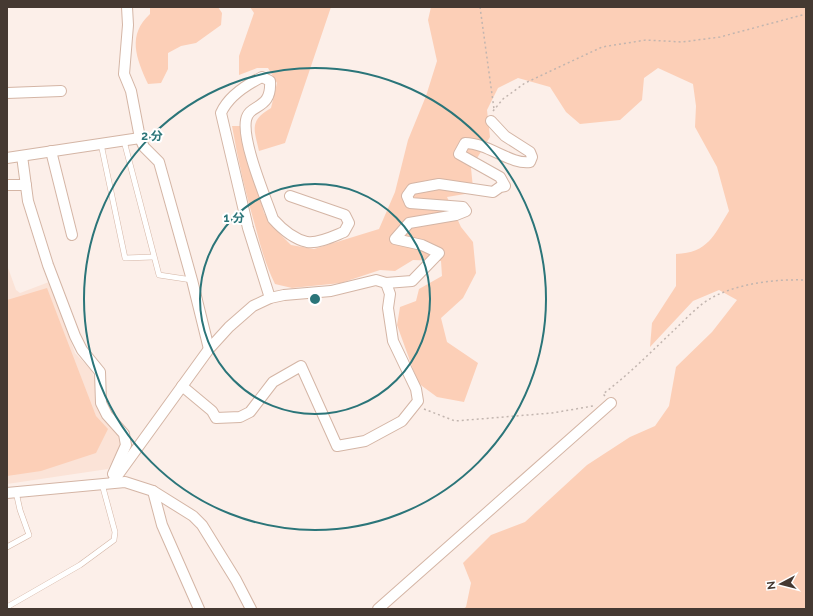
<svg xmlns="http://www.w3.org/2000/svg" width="813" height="616" font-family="Raleway,'Noto Sans JP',sans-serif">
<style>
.built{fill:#fbe3d7}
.green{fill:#fccfb7}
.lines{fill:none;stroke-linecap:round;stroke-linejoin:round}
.lane-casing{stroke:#d4b5a5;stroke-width:6}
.street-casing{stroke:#d4b5a5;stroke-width:12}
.path{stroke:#c2b5af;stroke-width:1.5;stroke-dasharray:2 3;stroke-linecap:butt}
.lane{stroke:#fff;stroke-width:5}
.street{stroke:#fff;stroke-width:10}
.ring{fill:none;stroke:#2b7579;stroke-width:2}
.centre{fill:#2b7579;stroke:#fff;stroke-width:2}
.ring-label{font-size:12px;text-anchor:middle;font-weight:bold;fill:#2b7579;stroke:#fff;stroke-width:4;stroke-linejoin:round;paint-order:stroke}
</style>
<rect width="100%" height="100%" fill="#fcefe9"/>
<polygon class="built" points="7,265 16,290 20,293 49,282 75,353 91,370 116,427 121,444 108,469 7,484"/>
<g class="green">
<path d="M 150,7 L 218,7 L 222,13 L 221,25 L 196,43 L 181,46 L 168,53 L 168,69 L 161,83 L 148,84 C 136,58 127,35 150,14 Z"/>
<path d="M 250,7 L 331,7 L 285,143 L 259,151 C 254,129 249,121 271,108 L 277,83 L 268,68 L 257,68 L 239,75 L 239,56 L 254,13 Z"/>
<path d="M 431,7 L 806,7 L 806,609 L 463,609 L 466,607 L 471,583 L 463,563 L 491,535 L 525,522 L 587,465 L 630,437 L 655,426 L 669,406 L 676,367 L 712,332 L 737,300 L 719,290 L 693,301 L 650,347 L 652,323 L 676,286 L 676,254 C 708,253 714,235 729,211 L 717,167 L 695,127 L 696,106 L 693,84 L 658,68 L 644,78 L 642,100 L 620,120 L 580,124 L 566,112 L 550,87 L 518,78 L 498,88 L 487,110 L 490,137 L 471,168 L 473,188 L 465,194 L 447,197 L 461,227 L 473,242 L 476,273 L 463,298 L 441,318 L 447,342 L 478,363 L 464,402 L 437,397 L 418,383 L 397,325 L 400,307 L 416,301 L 419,289 L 442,276 L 441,261 L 413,260 L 395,271 L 380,270 L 341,283 L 292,288 L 275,284 C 266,266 261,248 256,229 C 246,195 238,161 232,126 L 240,126 L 264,213 L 273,227 L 291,245 L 314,249 L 379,229 L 395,192 L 408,140 L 426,96 L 437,61 L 428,20 Z"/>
<polygon points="47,288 96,416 108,429 96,453 41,471 7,476 7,300"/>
</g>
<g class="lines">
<g class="lane-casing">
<g id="lane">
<polyline points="124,141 159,275 192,280"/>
<polyline points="101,144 125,258 153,257"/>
<polyline points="7,547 29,535 20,510 16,492"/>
<polyline points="7,607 80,565 114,540 115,532 102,484"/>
</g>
</g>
<g class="street-casing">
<g id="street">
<polyline points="127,7 128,25 124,74 131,91 140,138 144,147 159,162 192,280 209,349"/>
<polyline points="7,93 61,91"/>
<polyline points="51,151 72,235"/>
<polyline points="22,156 28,201 48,265 75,336 82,350 100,372 101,403 107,415 124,434 126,445 113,474"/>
<polyline points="7,158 140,138"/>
<polyline points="7,185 26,185"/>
<path d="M 270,298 L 248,228 L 221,113 C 228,97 246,85 262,77 L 270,81 C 272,111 249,103 246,120 C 242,142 265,196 273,219 C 281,228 294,239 307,242 C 318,244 334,236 344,232 L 349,223 L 345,215 L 290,196"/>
<polyline points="182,386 212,411 216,418 240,417 250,412 273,382 301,366 337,446 365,441 402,421 418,401 416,389 393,341 388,308 390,294 386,283"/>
<path d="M 112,483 L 209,349 L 229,327 L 253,306 L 270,298 L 284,295 L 331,291 L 376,280 L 386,283 L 412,281 L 439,253 L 422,245 L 395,239 L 409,223 L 456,215 L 466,211 L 463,207 L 410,203 L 407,196 L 412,189 L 439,184 L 493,192 L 500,187 L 505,186 L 500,177 L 459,154 L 465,143 C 488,143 511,165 530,162 L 532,157 L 530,152 L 505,136 L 491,121"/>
<polyline points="153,491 162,525 199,609"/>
<polyline points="7,493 125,482 153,491 193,516 202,525 236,580 251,609"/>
<polyline points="378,609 611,403"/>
</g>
</g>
<g class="path">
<polyline points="480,7 494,109"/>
<polyline points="493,111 503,99 525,83 602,47 646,40 682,42 720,37 806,14"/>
<path d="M 605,396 L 603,394 C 628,375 649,354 671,333 C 684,321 698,305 713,297 C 740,283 776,279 806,280"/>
<polyline points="424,409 455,421 552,413 593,406"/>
</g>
<use href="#lane" class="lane"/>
<use href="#street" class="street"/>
</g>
<g class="ring">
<circle cx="315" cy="299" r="115"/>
<circle cx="315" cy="299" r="231"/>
</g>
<circle cx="315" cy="299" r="6" class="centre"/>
<g class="ring-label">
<text x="152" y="140">2 分</text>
<text x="234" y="222">1 分</text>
</g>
<rect width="813" height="616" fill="none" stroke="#453932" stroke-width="16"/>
<g transform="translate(781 584) rotate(263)" stroke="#ffffff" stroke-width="3" paint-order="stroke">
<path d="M0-3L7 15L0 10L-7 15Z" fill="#453932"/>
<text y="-6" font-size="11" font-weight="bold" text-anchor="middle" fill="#453932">N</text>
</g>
</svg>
